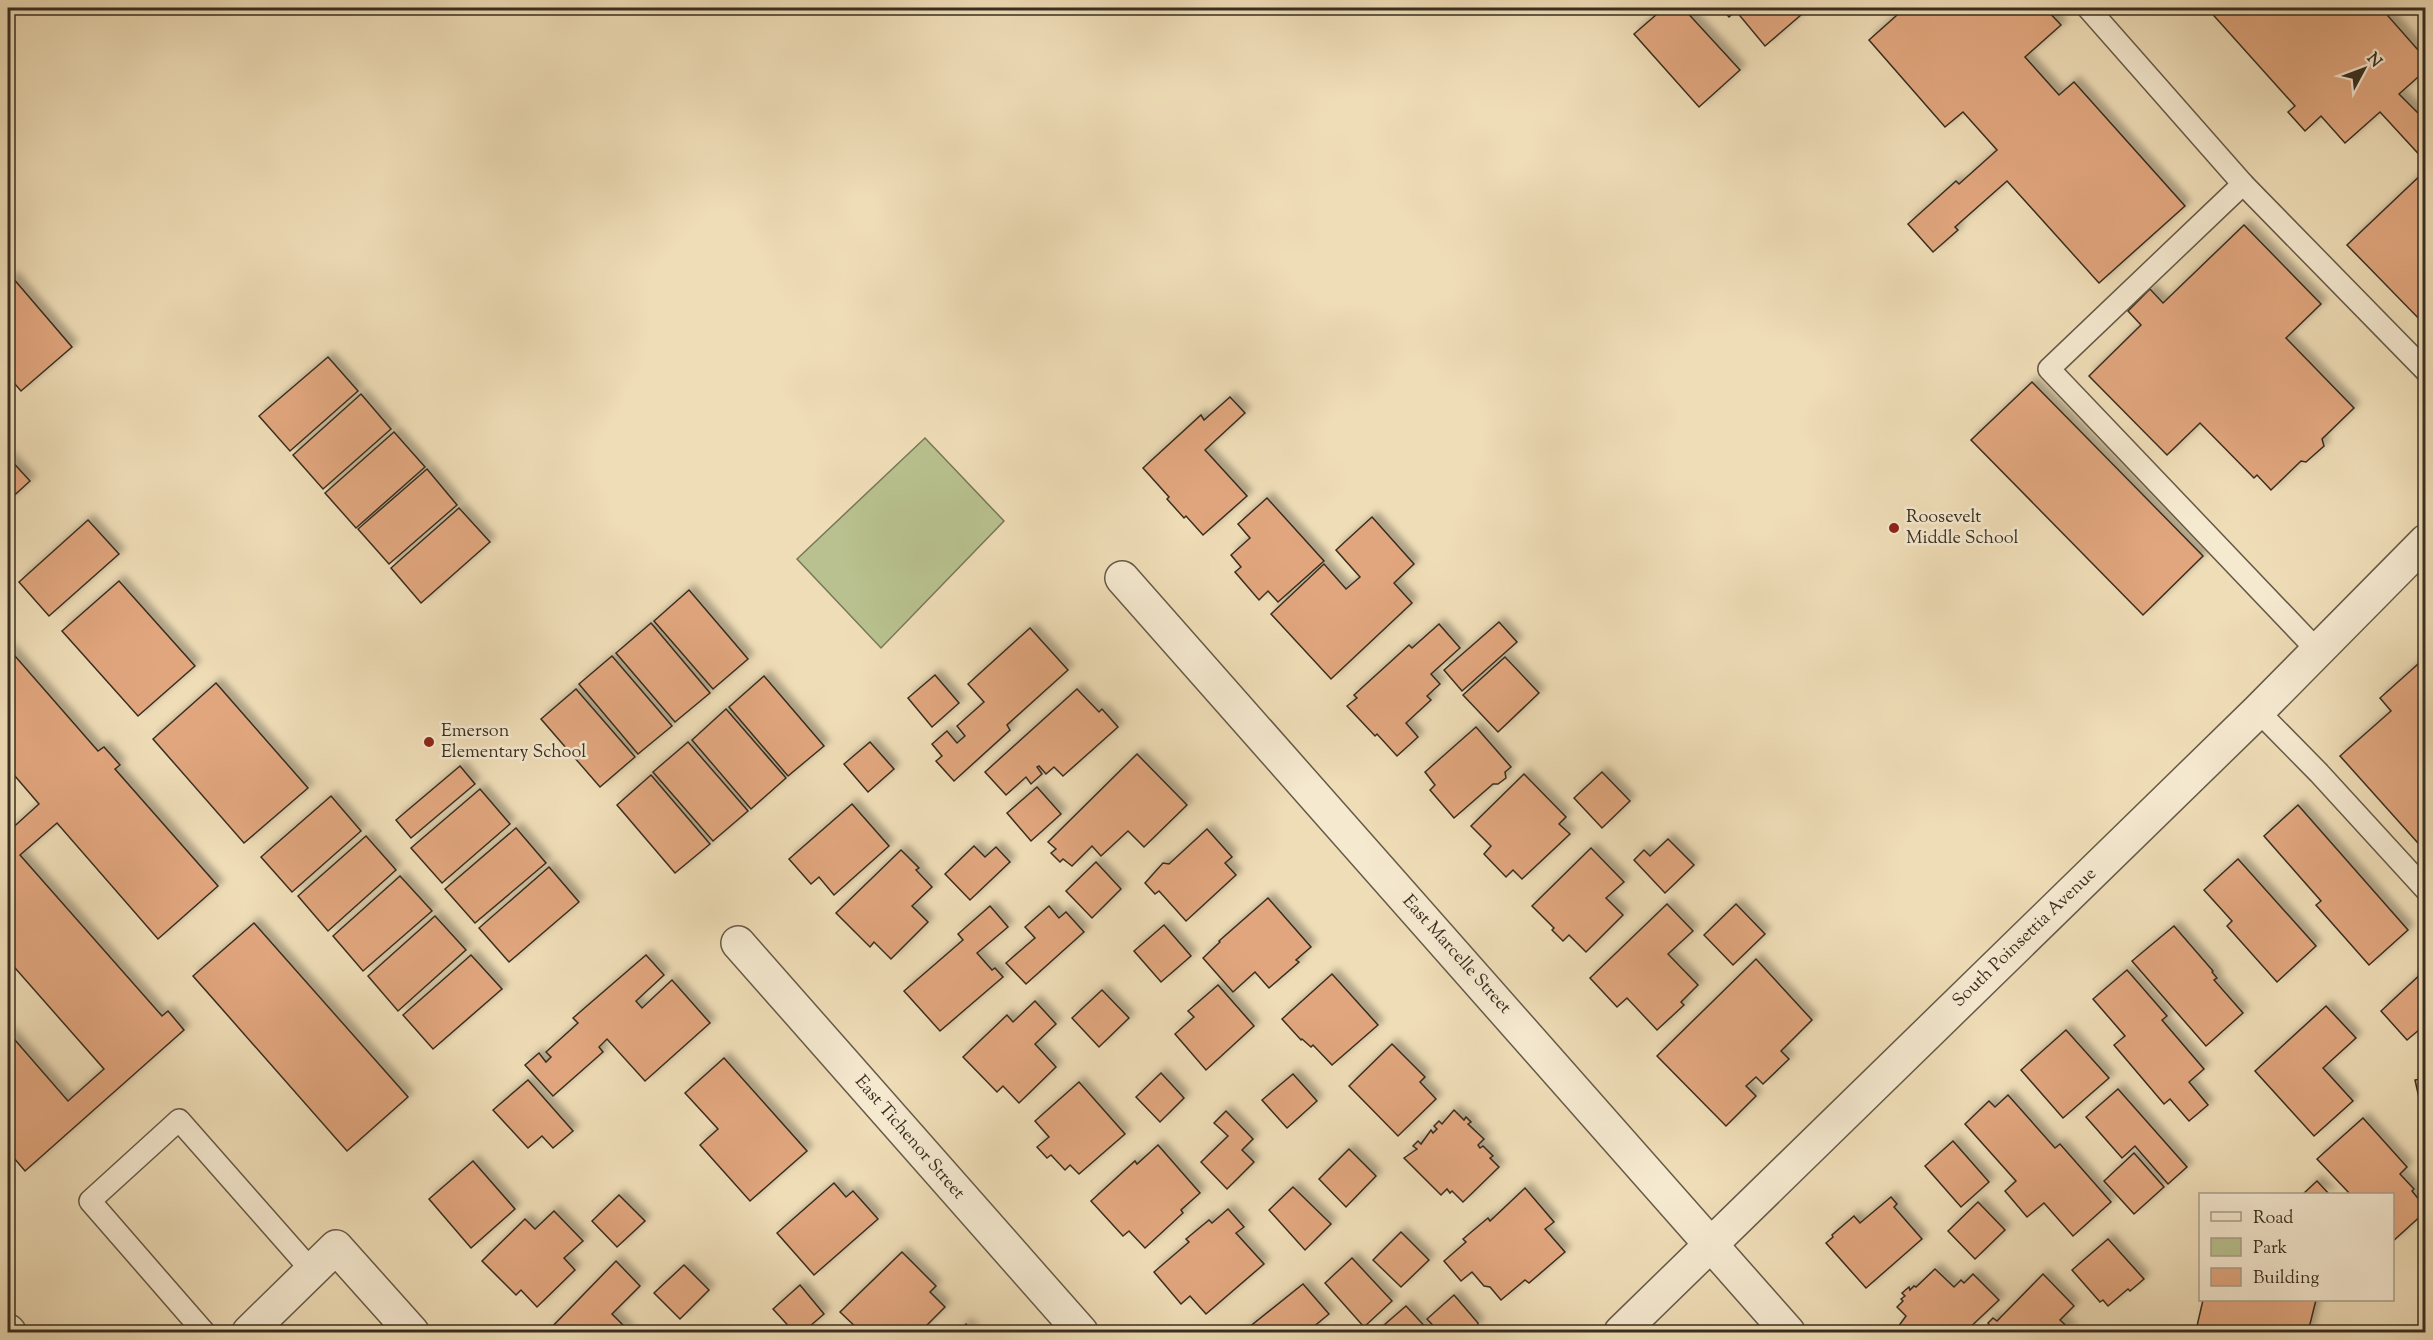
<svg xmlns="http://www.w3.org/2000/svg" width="2433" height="1340" font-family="'Sorts Mill Goudy',serif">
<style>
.green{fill:#b8c18f;stroke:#787858;stroke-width:1.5}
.building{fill:#e1a67e;stroke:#382e20;stroke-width:1.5;filter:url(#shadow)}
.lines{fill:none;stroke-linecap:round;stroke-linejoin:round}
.lane-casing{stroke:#665a46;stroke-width:24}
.street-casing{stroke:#665a46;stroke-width:36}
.lane{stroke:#f5e9d0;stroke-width:21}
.street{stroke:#f5e9d0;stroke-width:33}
.poi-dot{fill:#8f2418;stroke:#f5e9d0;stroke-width:2}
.labels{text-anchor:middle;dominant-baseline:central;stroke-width:5;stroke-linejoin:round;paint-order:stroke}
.poi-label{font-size:18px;fill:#382e20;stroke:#f5e9d0;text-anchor:start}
.street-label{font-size:18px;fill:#382e20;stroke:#f5e9d0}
</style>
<defs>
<filter id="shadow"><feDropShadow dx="5.5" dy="-5.5" stdDeviation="3" flood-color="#0004"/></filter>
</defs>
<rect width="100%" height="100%" fill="#efddb7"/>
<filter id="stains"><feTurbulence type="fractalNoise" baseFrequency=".00333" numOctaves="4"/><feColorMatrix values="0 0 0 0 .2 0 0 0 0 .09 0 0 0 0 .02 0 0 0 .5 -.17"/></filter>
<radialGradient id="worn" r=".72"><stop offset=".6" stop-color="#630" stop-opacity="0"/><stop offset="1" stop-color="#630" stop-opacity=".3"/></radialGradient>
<path class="green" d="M925,438L1004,521L881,648L797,559Z"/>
<g class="building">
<path d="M1664,8H1683L1740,70L1699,107L1634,34Z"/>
<path d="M1721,8H1809L1765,46L1736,11L1729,17Z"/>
<path d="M1905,8H2045L2061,25L2025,57L2059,95L2074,82L2185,206L2099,283L2007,181L1955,227L1958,230L1933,252L1908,224L1956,181L1959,184L1997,150L1963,112L1945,127L1869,40Z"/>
<path d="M2207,8H2381L2426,59V70L2399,94L2426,121V162L2380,112L2345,143L2321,116L2305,131L2288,112L2295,106Z"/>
<path d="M2426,170V326L2347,245Z"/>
<path d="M2244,225L2321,304L2286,338L2354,408L2322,439L2324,446L2306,462L2301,461L2271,490L2257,475L2254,478L2200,423L2167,455L2089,376L2141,325L2128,311L2150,289L2163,303Z"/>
<path d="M12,277L72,347L21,391L8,376V281Z"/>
<path d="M328,357L358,391L290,451L259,416Z"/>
<path d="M2032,382L2203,556L2143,615L1971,440Z"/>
<path d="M361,394L391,429L323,489L293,455Z"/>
<path d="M1230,397L1245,413L1205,450L1247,496L1203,535L1186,516L1184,518L1167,499L1169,497L1143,468L1201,415L1204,420Z"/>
<path d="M394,432L425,467L356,528L325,493Z"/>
<path d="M8,457L30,481L8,501Z"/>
<path d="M427,469L457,505L389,564L358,529Z"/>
<path d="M1267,498L1324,561L1278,602L1268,591L1259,600L1235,572L1241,567L1231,555L1250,538L1238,524Z"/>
<path d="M459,508L490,542L421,603L391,568Z"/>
<path d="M1372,517L1414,564L1394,583L1412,603L1331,679L1271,614L1324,564L1346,589L1360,577L1336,550Z"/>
<path d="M88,520L119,554L49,616L19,582Z"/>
<path d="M119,581L195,666L138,716L62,631Z"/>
<path d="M689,590L748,659L713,689L654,621Z"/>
<path d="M1499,622L1517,642L1462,691L1444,670Z"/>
<path d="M651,623L710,693L675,722L616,653Z"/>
<path d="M1439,624L1460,648L1431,674L1440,684L1427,696L1431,700L1406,723L1418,737L1397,756L1377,734L1375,736L1347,706L1357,698L1354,695L1409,645L1412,648Z"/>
<path d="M1030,628L1068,670L1007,725L1010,730L954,781L936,761L942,756L932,744L947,731L957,743L965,736L957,726L984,702L968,684Z"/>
<path d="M8,648L98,751L104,747L120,765L115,769L218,886L158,939L57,823L20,855L162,1016L168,1011L184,1030L25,1171L8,1151V1032L68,1101L104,1069L8,960V832L39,804L8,768Z"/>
<path d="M612,656L672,726L638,754L579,684Z"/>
<path d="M1505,657L1539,693L1498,732L1463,695Z"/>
<path d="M2426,657V852L2340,756L2391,711L2380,698Z"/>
<path d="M935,675L959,703L932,727L908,698Z"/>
<path d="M764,676L824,746L788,776L729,707Z"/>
<path d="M216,683L308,788L244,843L153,739Z"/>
<path d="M576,689L635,757L600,787L541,719Z"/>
<path d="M1077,689L1099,712L1102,709L1118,727L1063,776L1054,767L1046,774L1039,766L1037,767L1042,774L1031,784L1026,777L1006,795L985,772Z"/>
<path d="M726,709L786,778L751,809L692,740Z"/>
<path d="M1476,727L1511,767L1505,772L1506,778L1498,784H1493L1454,818L1430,790L1435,785L1425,772Z"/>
<path d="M688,742L748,811L713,841L653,772Z"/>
<path d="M870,742L894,769L868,792L844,764Z"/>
<path d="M1137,754L1187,805L1144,847L1128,831L1101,856L1092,846L1072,866L1063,859L1060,862L1051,853L1056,849L1048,842Z"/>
<path d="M460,766L475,784L411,838L396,820Z"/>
<path d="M1602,772L1630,801L1602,828L1574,798Z"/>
<path d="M1524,774L1566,817L1559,824L1570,834L1522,879L1513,870L1506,877L1484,854L1491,846L1471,826Z"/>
<path d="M651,775L710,844L675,873L617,805Z"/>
<path d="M1037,787L1061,814L1031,841L1007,813Z"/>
<path d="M480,789L510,824L442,883L411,848Z"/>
<path d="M331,796L361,831L292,892L261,857Z"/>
<path d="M852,804L889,846L834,895L819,877L811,884L789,859Z"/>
<path d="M2298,805L2408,930L2369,965L2316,905L2321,901L2264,836Z"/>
<path d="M516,828L546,863L475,923L445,889Z"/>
<path d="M1207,829L1232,857L1225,863L1236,875L1186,921L1159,891L1155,894L1145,883L1163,863L1169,864Z"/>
<path d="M366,836L396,870L328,931L298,896Z"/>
<path d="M1668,839L1694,865L1665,893L1634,860L1644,850L1650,856Z"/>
<path d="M974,846L985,857L996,847L1010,862L970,900L945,874Z"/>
<path d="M1591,848L1624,882L1606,898L1623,915L1586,952L1569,935L1563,941L1552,930L1554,928L1532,906Z"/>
<path d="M901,850L919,868L916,870L932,887L912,906L928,922L891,959L874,942L870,947L836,913Z"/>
<path d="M2238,859L2316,946L2277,982L2227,926L2232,921L2204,890Z"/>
<path d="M1096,862L1121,889L1092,918L1066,891Z"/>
<path d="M549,867L579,902L509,962L479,928Z"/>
<path d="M400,876L432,911L363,971L333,936Z"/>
<path d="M1268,898L1311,947L1296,960L1299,962L1269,988L1255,972L1233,992L1203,958L1220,942L1219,941Z"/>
<path d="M1667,904L1693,931L1668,954L1698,985L1681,1002L1684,1005L1657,1030L1627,998L1617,1007L1590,978Z"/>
<path d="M1736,904L1765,934L1733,965L1704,935Z"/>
<path d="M990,906L1008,927L977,953L992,970L995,968L1003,977L940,1031L904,991L963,940L958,934Z"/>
<path d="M1049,906L1059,918L1066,912L1084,932L1026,984L1006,963L1035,938L1025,927Z"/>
<path d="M435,916L466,950L398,1011L368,976Z"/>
<path d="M254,923L408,1097L347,1151L193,976Z"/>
<path d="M1164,925L1191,956L1161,982L1134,951Z"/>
<path d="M2174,926L2213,971L2212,972L2217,978L2214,980L2243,1013L2206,1046L2132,961Z"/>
<path d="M471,955L502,989L433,1049L403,1015Z"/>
<path d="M646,955L664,975L636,1001L642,1008L672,980L710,1023L645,1081L607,1039L599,1047L603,1052L553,1096L525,1065L539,1053L546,1062L551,1057L546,1052L578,1023L573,1018Z"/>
<path d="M1756,959L1812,1020L1781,1051L1789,1059L1763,1084L1756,1077L1746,1086L1756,1096L1726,1126L1657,1056Z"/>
<path d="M2127,970L2167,1016L2162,1020L2204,1069L2189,1082L2208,1105L2189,1121L2170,1099L2164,1104L2114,1045L2125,1036L2093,999Z"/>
<path d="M2423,972L2426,974V1024L2407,1040L2381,1011Z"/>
<path d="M1332,974L1378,1025L1332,1065L1313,1045L1311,1047L1302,1039L1301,1040L1282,1019Z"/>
<path d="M1218,985L1254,1026L1206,1070L1175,1034L1194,1017L1188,1011Z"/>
<path d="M1102,990L1129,1018L1099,1047L1072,1018Z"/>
<path d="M1035,1001L1056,1024L1035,1044L1056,1067L1019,1103L1003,1086L997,1092L963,1057L1007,1015L1013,1022Z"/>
<path d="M2326,1006L2356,1038L2323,1068L2353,1101L2314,1136L2255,1071Z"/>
<path d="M2066,1030L2109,1078L2063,1118L2021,1070Z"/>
<path d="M1392,1044L1425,1077L1420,1082L1436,1099L1398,1136L1349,1086Z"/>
<path d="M724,1058L807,1151L750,1201L700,1145L718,1129L685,1093Z"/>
<path d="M1161,1073L1184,1098L1160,1122L1136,1097Z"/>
<path d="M1293,1074L1317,1101L1287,1128L1262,1100Z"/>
<path d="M2426,1078V1129L2415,1080Z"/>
<path d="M528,1080L573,1131L553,1148L542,1136L528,1148L493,1110Z"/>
<path d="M1079,1082L1125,1134L1079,1174L1070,1165L1065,1170L1051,1155L1047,1158L1037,1147L1049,1137L1035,1121Z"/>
<path d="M2118,1089L2187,1167L2168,1184L2135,1146L2122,1158L2086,1117Z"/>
<path d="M2008,1095L2055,1148L2060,1144L2111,1202L2073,1236L2044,1203L2027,1217L2005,1191L2016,1181L1965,1124L1989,1101L1995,1107Z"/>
<path d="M1454,1110L1464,1120L1466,1117L1471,1122L1468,1124L1484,1139L1478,1145L1480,1148L1483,1146L1493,1156L1490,1158L1499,1167L1463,1202L1452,1191L1450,1193L1447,1189L1441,1195L1404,1158L1417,1149L1413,1146L1418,1141L1421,1144L1431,1130L1433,1133L1437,1129L1434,1126L1439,1121L1442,1124Z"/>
<path d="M1226,1111L1253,1139L1242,1150L1254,1162L1227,1189L1201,1162L1228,1136L1214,1123Z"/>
<path d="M2363,1118L2407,1167L2400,1174L2414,1189L2412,1191L2421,1202L2419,1205L2425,1212L2392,1242V1194H2350L2317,1159Z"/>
<path d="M1953,1141L1989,1182L1961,1207L1925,1166Z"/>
<path d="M1158,1145L1200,1193L1181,1210L1183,1213L1145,1248L1129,1231L1123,1236L1091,1201L1135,1161L1137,1164Z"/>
<path d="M1349,1149L1376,1176L1346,1207L1319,1179Z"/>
<path d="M2134,1153L2164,1187L2134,1214L2104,1181Z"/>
<path d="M473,1161L515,1209L471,1248L429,1199Z"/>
<path d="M2317,1181L2329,1194H2303Z"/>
<path d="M834,1183L846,1197L853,1191L878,1219L814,1275L777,1233Z"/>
<path d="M1293,1187L1331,1224L1305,1250L1269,1210Z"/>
<path d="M1525,1188L1554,1222L1545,1229L1565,1252L1529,1283L1525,1280L1501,1300L1490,1287L1484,1286L1472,1272L1461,1281L1444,1261L1466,1242L1463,1239L1488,1218L1490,1221Z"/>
<path d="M619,1195L645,1221L617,1247L592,1221Z"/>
<path d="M1891,1197L1897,1204L1894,1207L1922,1239L1866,1288L1826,1243L1833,1237L1832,1235L1854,1216L1860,1223Z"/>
<path d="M1978,1202L2005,1230L1975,1259L1948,1231Z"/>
<path d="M1228,1209L1244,1227L1236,1233L1264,1264L1206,1314L1190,1296L1181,1304L1154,1272L1189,1242L1186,1239L1209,1220L1212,1223Z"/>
<path d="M554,1211L583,1241L564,1258L575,1270L537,1307L521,1290L516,1295L482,1261L525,1219L535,1229Z"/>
<path d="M1401,1232L1429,1260L1401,1287L1373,1260Z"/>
<path d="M2108,1239L2144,1279L2130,1291L2128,1289L2108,1306L2103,1300L2100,1302L2072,1270Z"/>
<path d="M902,1252L936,1286L930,1292L945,1307L920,1332H897L890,1326L884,1332H861L840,1312Z"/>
<path d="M1352,1258L1392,1301L1364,1327L1325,1283Z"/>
<path d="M616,1261L640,1286L612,1314L630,1332H547Z"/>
<path d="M684,1265L709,1290L680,1319L654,1293Z"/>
<path d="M1935,1269L1954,1287L1961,1280L1964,1283L1973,1274L1999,1300L1965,1332H1903L1898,1327L1906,1316L1897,1307L1903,1301L1901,1299L1905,1296L1902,1293L1909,1287L1910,1290L1914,1286L1916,1287Z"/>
<path d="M2043,1274L2074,1306L2060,1320L2073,1332H1984L1990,1326L1988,1323L1993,1318L1997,1321Z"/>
<path d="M1303,1284L1329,1314L1312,1328L1316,1332H1243Z"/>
<path d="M800,1285L824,1314L803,1332H794L773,1309Z"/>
<path d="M1454,1295L1478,1323V1325L1469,1332H1439L1427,1319Z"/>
<path d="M2203,1300H2316L2308,1332H2225L2197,1326Z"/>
<path d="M1406,1306L1430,1332H1376Z"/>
<path d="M966,1324L974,1332H958Z"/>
</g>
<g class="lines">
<defs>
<g id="lane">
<path d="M2088,8L2243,184L2426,371"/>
<path d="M2243,184L2049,369L2317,650"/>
<path d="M2258,711L2319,773L2426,890"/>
<path d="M204,1332L90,1201L179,1120L312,1271"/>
</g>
<g id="street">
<path d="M1122,578L1788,1332"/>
<path d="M738,943L1081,1332"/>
<path d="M8,1331L9,1332"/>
<path d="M249,1332L336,1247L412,1332"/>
<path d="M1621,1332L2258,711L2426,541"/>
</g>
</defs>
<use href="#lane" class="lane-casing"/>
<use href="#street" class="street-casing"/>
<use href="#lane" class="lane"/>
<use href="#street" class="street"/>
</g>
<g class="poi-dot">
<circle cx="1894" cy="528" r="6"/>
<circle cx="429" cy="742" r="6"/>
</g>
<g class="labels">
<g class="poi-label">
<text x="1906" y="518">Roosevelt<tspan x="1906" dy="21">Middle School</tspan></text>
<text x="441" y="732">Emerson<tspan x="441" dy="21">Elementary School</tspan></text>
</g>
<g class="street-label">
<text transform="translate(2025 938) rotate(-44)">South Poinsettia Avenue</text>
<text transform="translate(1456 955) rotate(48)">East Marcelle Street</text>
<text transform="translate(909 1138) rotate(49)">East Tichenor Street</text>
</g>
</g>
<rect width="2433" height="1340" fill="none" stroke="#efddb7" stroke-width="30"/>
<rect x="9" y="9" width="2415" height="1322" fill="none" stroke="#382e20" stroke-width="3"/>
<rect x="15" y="15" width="2403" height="1310" fill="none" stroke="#382e20" stroke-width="1.5"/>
<rect x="2199" y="1193" width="195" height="108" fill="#f5e9d0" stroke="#a99e8a" stroke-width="1.5"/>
<rect x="2211" y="1212" width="30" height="9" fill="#f5e9d0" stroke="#a99e8a" stroke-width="1.5"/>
<text x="2253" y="1223" font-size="18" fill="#382e20">Road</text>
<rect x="2211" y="1238" width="30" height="18" fill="#b8c18f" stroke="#a99e8a" stroke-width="1.5"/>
<text x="2253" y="1253" font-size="18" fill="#382e20">Park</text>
<rect x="2211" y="1268" width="30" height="18" fill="#e1a67e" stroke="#a99e8a" stroke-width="1.5"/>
<text x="2253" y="1283" font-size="18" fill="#382e20">Building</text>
<g transform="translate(2364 69) rotate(49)" stroke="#f5e9d0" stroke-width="4.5" paint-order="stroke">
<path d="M0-4.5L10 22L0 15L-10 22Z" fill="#382e20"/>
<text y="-9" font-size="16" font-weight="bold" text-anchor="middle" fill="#382e20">N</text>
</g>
<rect width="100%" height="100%" filter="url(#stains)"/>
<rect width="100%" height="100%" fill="url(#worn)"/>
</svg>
